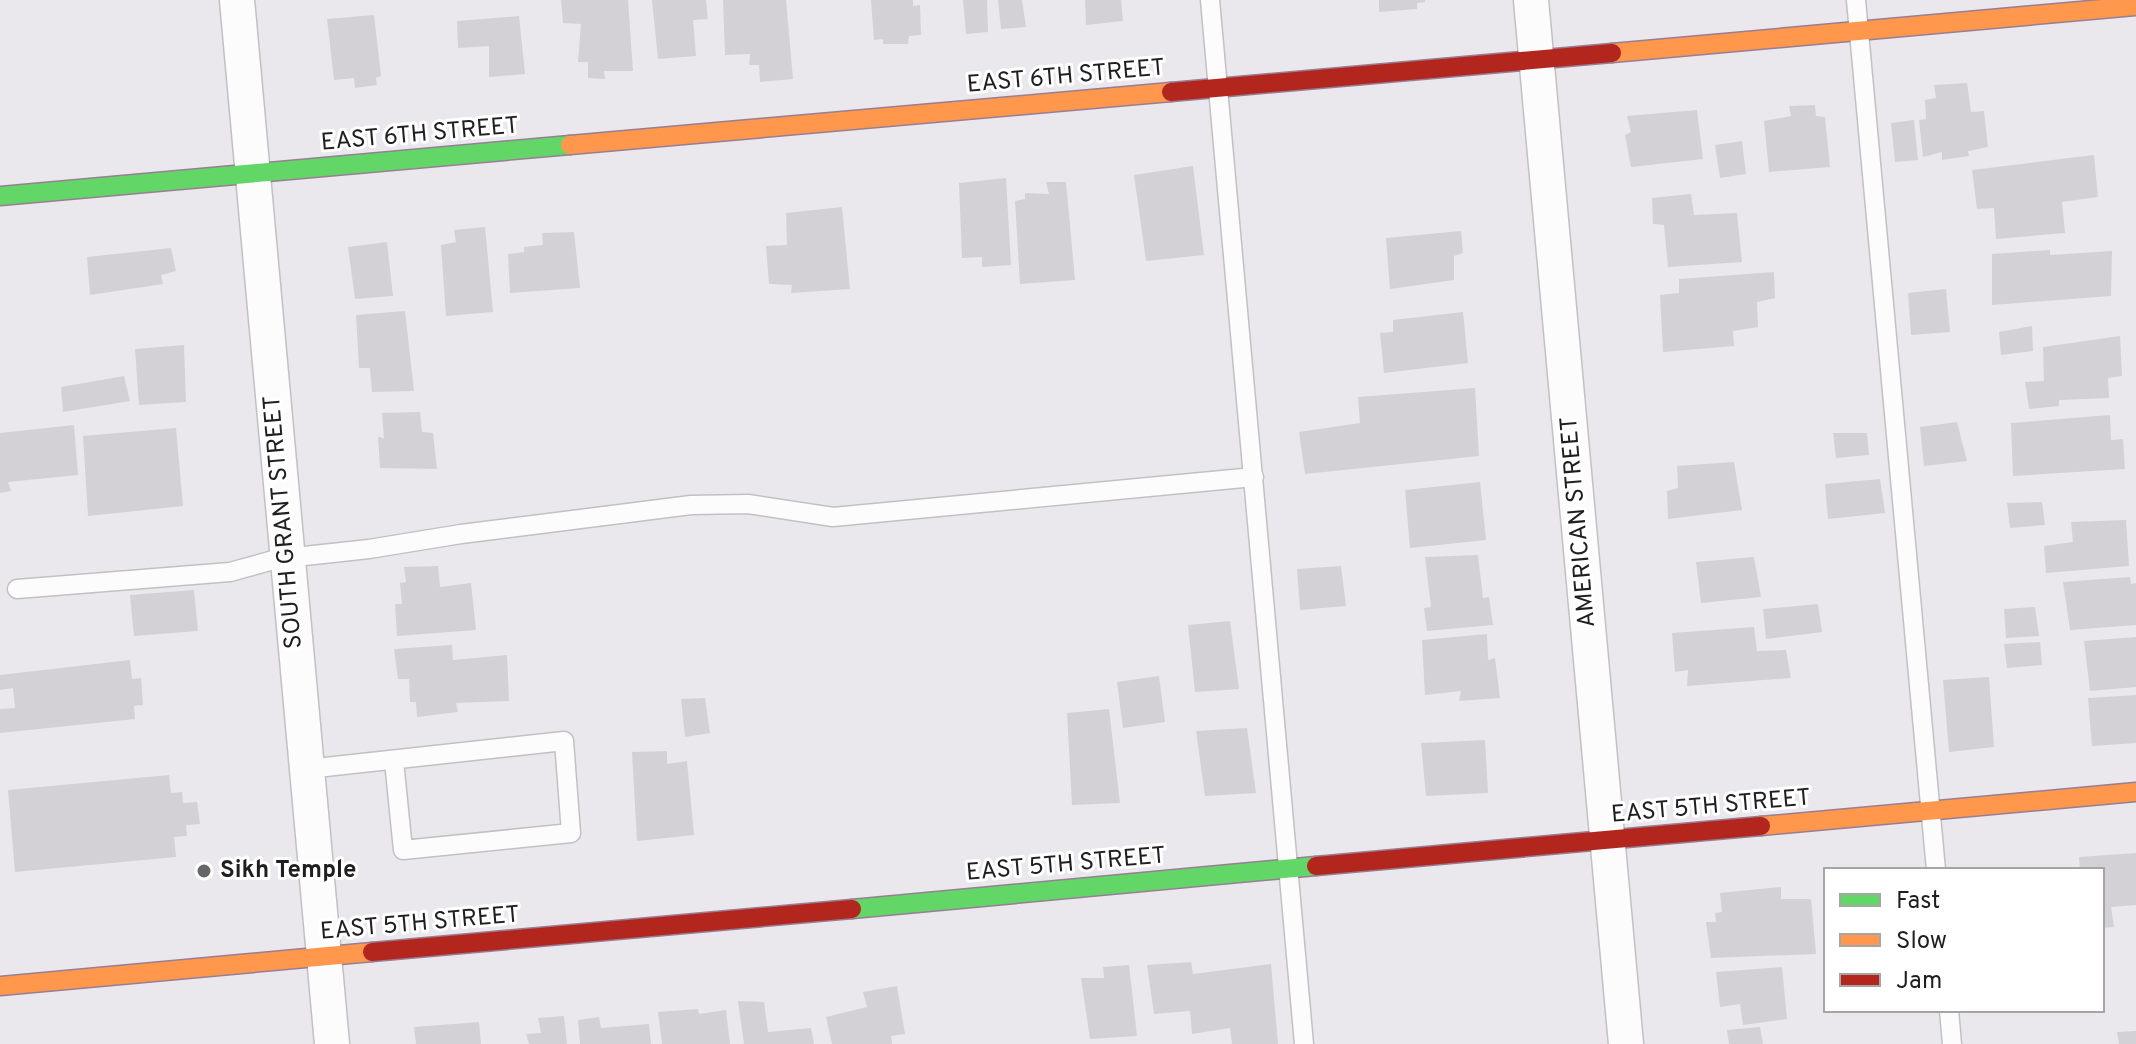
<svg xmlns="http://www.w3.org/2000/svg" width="2136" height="1044" font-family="Overpass,sans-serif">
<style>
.building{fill:#d3d1d6}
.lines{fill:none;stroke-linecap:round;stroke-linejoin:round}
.lane-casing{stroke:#c2c0c3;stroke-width:21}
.street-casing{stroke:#c2c0c3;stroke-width:37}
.fast-casing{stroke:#977e95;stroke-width:21}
.slow-casing{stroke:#977e95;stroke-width:21}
.jam-casing{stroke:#977e95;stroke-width:21}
.lane{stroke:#fcfcfc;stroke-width:18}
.street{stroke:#fcfcfc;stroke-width:34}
.fast{stroke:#63d668;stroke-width:18}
.slow{stroke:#ff974d;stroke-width:18}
.jam{stroke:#b3261e;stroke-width:18}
.poi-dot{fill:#666567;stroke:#fff;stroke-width:3}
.labels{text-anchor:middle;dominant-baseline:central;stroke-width:6;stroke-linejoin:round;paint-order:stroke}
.street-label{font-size:24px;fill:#1f1f1f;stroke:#fff}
.poi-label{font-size:24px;font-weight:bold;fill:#1f1f1f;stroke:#fff;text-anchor:start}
</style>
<rect width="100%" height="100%" fill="#ebe8ed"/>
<g class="building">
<path d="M561,0H628L633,71H604L605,79L588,78V62H578L581,24L563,23Z"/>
<path d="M652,0H706L708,19L693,20L696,56L658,59Z"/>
<path d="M723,0H786L793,79L760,82L759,65H749L750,54L725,55Z"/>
<path d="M871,0H913V6L920,5L921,35L909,36L908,44H883V39L874,40Z"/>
<path d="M963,0H987L988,32L966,34Z"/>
<path d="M998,0H1022L1026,27L1001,29Z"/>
<path d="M1085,0H1121L1123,21L1086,25Z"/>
<path d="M1379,0H1425V2L1417,3V9L1379,12Z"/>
<path d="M374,15L381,76L376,78L377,85L355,88L354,78L334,80L327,19Z"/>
<path d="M519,16L525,74L489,77V46L458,48L457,21Z"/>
<path d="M1967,83L1971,112L1984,111L1988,147L1968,151L1969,156L1942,160V152L1923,157L1919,120L1926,119L1925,100L1936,98L1934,85Z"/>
<path d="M1815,105L1816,116L1825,117L1830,167L1769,172L1764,121L1791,116L1789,106Z"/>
<path d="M1697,110L1703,159L1631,167L1625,135L1631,132L1627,116Z"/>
<path d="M1914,120L1918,160L1895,162L1891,123Z"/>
<path d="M1742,141L1746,174L1720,178L1715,145Z"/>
<path d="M2094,155L2098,197L2062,202L2065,233L1996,239L1994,208L1977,209L1972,170Z"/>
<path d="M1193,166L1204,255L1146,261L1134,175Z"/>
<path d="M1006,178L1011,265L982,267V257L962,258L959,183Z"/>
<path d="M1046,182H1066L1075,280L1020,284L1015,201L1025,199V193L1049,194Z"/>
<path d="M1691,194L1694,215L1737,213L1742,262L1668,267L1664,225L1653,224L1652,198Z"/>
<path d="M842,207L850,289L791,293L792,285L769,284L766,246L787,245L786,213Z"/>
<path d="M485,227L493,312L446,316L441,245L456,242L454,230Z"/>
<path d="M1461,231L1463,253L1454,256V280L1390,289L1386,238Z"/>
<path d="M574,232L580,288L510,293L508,254L524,252V247L543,245L542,233Z"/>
<path d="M387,242L393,296L355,299L348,247Z"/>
<path d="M171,248L176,271L161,275L163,284L90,295L87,257Z"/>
<path d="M2050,250V255L2112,251L2111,296L1992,305V254Z"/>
<path d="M1774,272L1775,298L1757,302L1758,327L1733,331L1734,346L1663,352L1660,295L1679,293V279Z"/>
<path d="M1946,289L1950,332L1911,335L1908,293Z"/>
<path d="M405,311L414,391L372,392L370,368H359L356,315Z"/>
<path d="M1463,312L1468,363L1384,373L1380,333L1393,332V320Z"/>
<path d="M2032,326L2033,351L2001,355L1999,332Z"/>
<path d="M2120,336L2122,376L2108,378L2109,398L2059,400V406L2029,409L2025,382L2044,381L2043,347Z"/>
<path d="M184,345L186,402L139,405L135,349Z"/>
<path d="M124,376L130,401L63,412L61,387Z"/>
<path d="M1475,388L1479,456L1305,474L1299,432L1360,423L1358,397Z"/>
<path d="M420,412L422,432L433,433L437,469L380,468L378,437L384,438L382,413Z"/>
<path d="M2110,415L2111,440L2123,439L2125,469L2013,476L2011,423Z"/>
<path d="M1957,422L1967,461L1924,466L1920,427Z"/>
<path d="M74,425L78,475L8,482L11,491L0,493V433Z"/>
<path d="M176,428L183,506L88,516L83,436Z"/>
<path d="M1833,433H1867L1869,455L1836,458Z"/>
<path d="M1734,462L1742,510L1668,519L1667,491L1678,488L1677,466Z"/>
<path d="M1880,479L1885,513L1828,519L1825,484Z"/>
<path d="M1480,482L1486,540L1410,548L1405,490Z"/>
<path d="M2042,502L2045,525L2010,528L2007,503Z"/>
<path d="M2126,520L2129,566L2046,573L2044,546L2073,542L2071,522Z"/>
<path d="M1478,555L1483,598L1489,597L1493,625L1427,631L1424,608L1431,607L1425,557Z"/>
<path d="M1754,557L1761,597L1701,603L1696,562Z"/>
<path d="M438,566L440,587L471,583L476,630L397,636L395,604H402L400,583L406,582L404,567Z"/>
<path d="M1341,566L1346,606L1300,610L1297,569Z"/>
<path d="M2130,577L2131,584L2136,583V625L2070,630L2063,582Z"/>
<path d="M194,590L198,631L134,636L130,595Z"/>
<path d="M1818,604L1822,632L1766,639L1763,609Z"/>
<path d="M2035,607L2039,636L2006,638L2004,609Z"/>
<path d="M1230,621L1239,689L1195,692L1188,625Z"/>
<path d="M1754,627L1757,651L1786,650L1791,678L1687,686L1688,670L1675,672L1672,633Z"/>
<path d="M1487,634L1488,660L1495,658L1500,698L1459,701L1461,691L1425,695L1422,640Z"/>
<path d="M2136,637V687L2090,691L2084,641Z"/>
<path d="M2040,642L2042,665L2007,668L2004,644Z"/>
<path d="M452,645L453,660L507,655L509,701L456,703L458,712L417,717L416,702H410L409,679H398L394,649Z"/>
<path d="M130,660L132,679L141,678L143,705L134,706L135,719L0,733V709L15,708L13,688L0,690V675Z"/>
<path d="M1159,676L1165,722L1123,728L1117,682Z"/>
<path d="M1989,677L1994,747L1949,752L1943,680Z"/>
<path d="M2136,695V743L2092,746L2088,698Z"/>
<path d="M705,698L710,733L685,737L681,699Z"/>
<path d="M1109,709L1120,803L1072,805L1067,713Z"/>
<path d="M1247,728L1256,793L1205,796L1196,731Z"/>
<path d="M1485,740L1488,793L1426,796L1421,743Z"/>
<path d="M667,751V764L687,761L694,835L637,841L632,752Z"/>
<path d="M169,775L171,793L182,792L183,803L197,802L200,824L186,825L187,836L174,837L176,857L15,872L8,790Z"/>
<path d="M2136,853V905L2111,907L2114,927L2102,928V870H2080L2079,857Z"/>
<path d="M1781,887V899H1811L1816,954L1711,958L1706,922H1716L1715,913L1722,912L1720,893Z"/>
<path d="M1191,962L1193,974L1271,964L1278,1044H1232L1230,1028L1192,1034L1190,1011L1154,1014L1147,965Z"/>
<path d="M1129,965L1137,1036L1090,1039L1081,978H1104L1103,967Z"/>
<path d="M1782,967L1787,1019L1743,1025L1740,1004L1720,1007L1716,972Z"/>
<path d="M897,986L905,1034L891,1036L892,1044H832L826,1017L867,1007L863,992Z"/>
<path d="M738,1001L764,1002L768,1032L811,1028L814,1044H744Z"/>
<path d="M698,1009L699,1014L726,1010L730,1044H662L658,1012Z"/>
<path d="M564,1016L567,1044H529L526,1034L541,1033L538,1018Z"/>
<path d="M599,1017L601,1028L649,1024L651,1044H580L578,1020Z"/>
<path d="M479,1022L481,1044H416L414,1027Z"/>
<path d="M1760,1027L1763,1044H1729L1727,1030Z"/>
<path d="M2136,1031V1044H2119L2117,1032Z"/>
</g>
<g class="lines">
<defs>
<g id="lane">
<path d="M1210,0L1304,1044"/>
<path d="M1856,0L1936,870"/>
<path d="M17,589L230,572L277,559L369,549L461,534L691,505L748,504L833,517L1254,477"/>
<path d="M307,769L564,741L571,833L403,850L394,761"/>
<path d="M1949,1010L1952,1044"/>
</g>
<g id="street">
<path d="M237,0L332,1044"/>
<path d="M1531,0L1626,1044"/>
</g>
<g id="fast">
<path d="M0,196L570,145"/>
<path d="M852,909L1316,866"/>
</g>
<g id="slow">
<path d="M1612,53L2136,6"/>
<path d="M570,145L1171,92"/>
<path d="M1761,826L2136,792"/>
<path d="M0,986L372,952"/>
</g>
<g id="jam">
<path d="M1171,92L1612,53"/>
<path d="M1316,866L1761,826"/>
<path d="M372,952L852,909"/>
</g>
</defs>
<use href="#lane" class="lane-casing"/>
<use href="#street" class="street-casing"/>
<use href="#fast" class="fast-casing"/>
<use href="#slow" class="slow-casing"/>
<use href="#jam" class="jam-casing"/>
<use href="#lane" class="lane"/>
<use href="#street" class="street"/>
<use href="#fast" class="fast"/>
<use href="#slow" class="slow"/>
<use href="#jam" class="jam"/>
</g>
<circle class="poi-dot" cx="204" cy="871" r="8"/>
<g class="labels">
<g class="street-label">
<text transform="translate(1066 77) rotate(-5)">EAST 6TH STREET</text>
<text transform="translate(420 135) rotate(-5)">EAST 6TH STREET</text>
<text transform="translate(284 522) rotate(-95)">SOUTH GRANT STREET</text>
<text transform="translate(1579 522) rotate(-95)">AMERICAN STREET</text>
<text transform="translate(1711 807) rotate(-5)">EAST 5TH STREET</text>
<text transform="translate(1066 865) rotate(-5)">EAST 5TH STREET</text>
<text transform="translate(420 924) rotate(-5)">EAST 5TH STREET</text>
</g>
<g class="poi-label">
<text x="220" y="871">Sikh Temple</text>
</g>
</g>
<rect x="1824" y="868" width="280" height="144" fill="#ffffff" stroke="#a5a5a5" stroke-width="2"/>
<rect x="1840" y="894" width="40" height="12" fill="#63d668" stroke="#a5a5a5" stroke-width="2"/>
<text x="1896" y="908" font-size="24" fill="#1f1f1f">Fast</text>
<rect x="1840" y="934" width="40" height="12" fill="#ff974d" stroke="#a5a5a5" stroke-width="2"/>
<text x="1896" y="948" font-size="24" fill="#1f1f1f">Slow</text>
<rect x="1840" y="974" width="40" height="12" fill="#b3261e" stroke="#a5a5a5" stroke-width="2"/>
<text x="1896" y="988" font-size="24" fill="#1f1f1f">Jam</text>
</svg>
